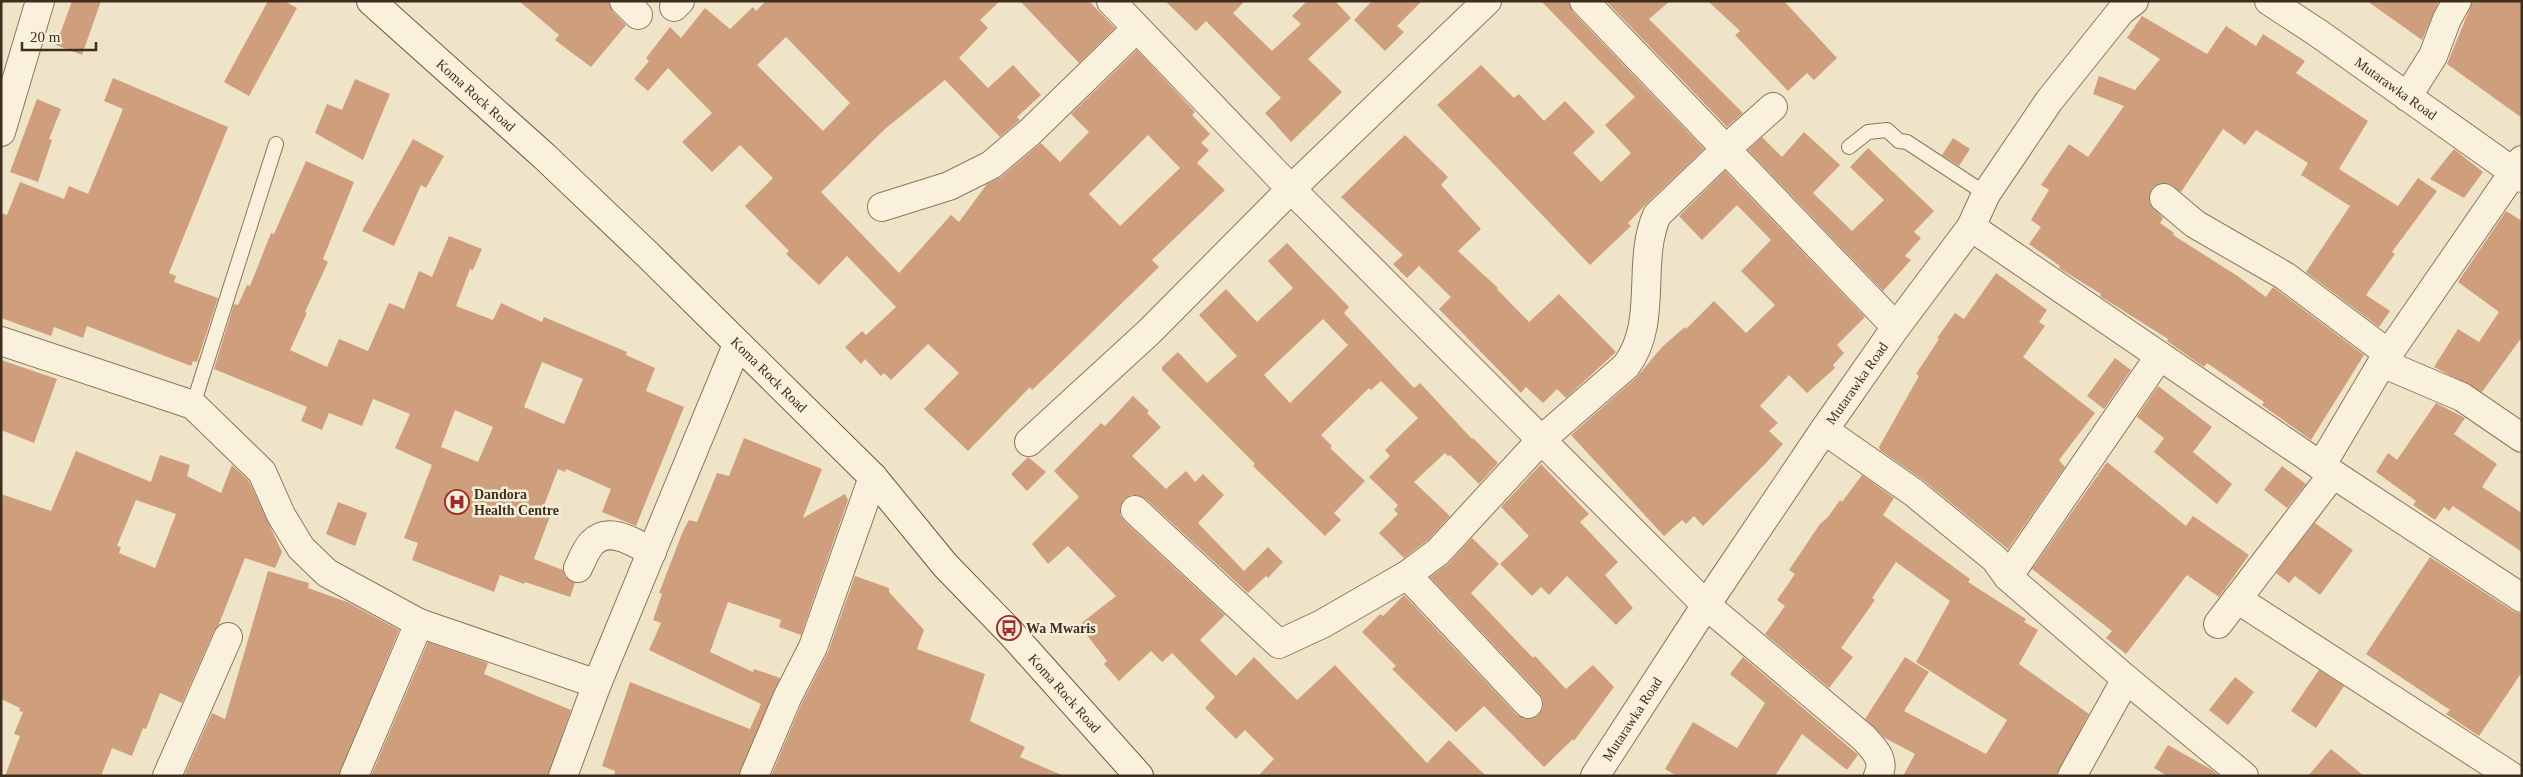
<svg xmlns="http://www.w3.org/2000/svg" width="2523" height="777" font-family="'Times New Roman',serif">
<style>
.building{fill:#cf9f7d;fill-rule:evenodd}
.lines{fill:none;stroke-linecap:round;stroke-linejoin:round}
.service-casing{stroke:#8d765c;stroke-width:16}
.minor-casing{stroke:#8d765c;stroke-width:30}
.tertiary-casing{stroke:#8d765c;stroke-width:30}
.secondary-casing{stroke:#6f573f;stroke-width:30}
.service{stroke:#faf1dc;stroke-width:14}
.minor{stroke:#faf1dc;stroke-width:28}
.tertiary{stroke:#faf1dc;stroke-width:28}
.secondary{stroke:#faf1dc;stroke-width:28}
.labels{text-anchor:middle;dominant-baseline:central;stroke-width:5;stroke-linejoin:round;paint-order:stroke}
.street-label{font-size:14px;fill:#3d2e20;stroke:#f7eed8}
.poi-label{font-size:14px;font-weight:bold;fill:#3d2e20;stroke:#f7eed8;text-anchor:start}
</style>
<rect width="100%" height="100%" fill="#f0e4c8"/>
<g class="building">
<path d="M72,1H101L82,55L56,45Z"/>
<path d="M268,1H284L297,8L249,96L224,82Z"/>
<path d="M519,1H609L613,12L626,25L591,67L555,40L559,35Z"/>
<path d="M766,1H1000L980,20L988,28L959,58L988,88L1013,65L1041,95L1017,117L1020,120L1000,137L945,80L885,129L821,192L899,273L951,215L959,222L987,184L1001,177L1041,143L1060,162L1089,132L1071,114L1137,50L1195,112L1192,115L1210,134L1201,143L1209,150L1197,163L1225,190L1152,260L1159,267L1051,372L1032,390L1030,387L968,451L924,409L959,373L928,344L891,380L884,373L881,376L865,359L861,364L845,347L862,331L866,335L896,307L847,256L819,285L786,254L789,251L745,206L773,178L740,145L712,172L682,142L712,113L668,68L648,91L634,79L649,61L646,58L670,27L681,38L705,8L730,29L753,7L756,11ZM786,37L850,103L823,131L757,65ZM1148,135L1180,168L1120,226L1089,194Z"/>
<path d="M1020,1H1089L1115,28L1079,63Z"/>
<path d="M1165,1H1245L1233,13L1272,51L1301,24L1292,16L1307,1H1335L1351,18L1308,59L1342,92L1291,142L1265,113L1281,98L1279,96L1206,21L1196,31Z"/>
<path d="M1372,1H1422L1397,26L1404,32L1385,51L1354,20Z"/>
<path d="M1541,1H1569L1573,12L1704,149L1646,204L1628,223L1631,226L1590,265L1437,105L1481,65L1514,98L1519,94L1544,121L1565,101L1595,132L1573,153L1601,182L1631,153L1605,125L1635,97Z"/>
<path d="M1606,1H1670L1649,19L1743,113L1727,127Z"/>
<path d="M1708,1H1784L1837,58L1814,80L1807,73L1788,91L1735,35L1740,31Z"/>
<path d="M2367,1H2439L2422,40Z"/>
<path d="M2473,1H2522V118L2447,64Z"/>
<path d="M2142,16L2207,54L2226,26L2256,46L2263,34L2305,61L2296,73L2368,121L2339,169L2398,206L2418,178L2437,191L2392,252L2395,254L2366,295L2390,311L2379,327L2306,272L2350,206L2301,175L2308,163L2256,130L2245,145L2223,129L2181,192L2166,183L2158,184L2152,188L2149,196L2150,204L2163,218L2160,223L2174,233L2173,235L2236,275L2266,297L2273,287L2276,289L2364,355L2311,440L2262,405L2264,402L2207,363L2204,367L2167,341L2168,339L2100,296L2101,294L2059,268L2060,266L2029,244L2041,227L2031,220L2049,190L2041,185L2069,144L2088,157L2124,106L2093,94L2099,76L2135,90L2160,59L2127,38Z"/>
<path d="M113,78L228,127L169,273L176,276L174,282L218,298L197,362L193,361L191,366L87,326L83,338L54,327L51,336L1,318V213L7,215L20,182L64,199L69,186L88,194L123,109L104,101Z"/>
<path d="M355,79L390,94L363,160L315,133L327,104L342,110Z"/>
<path d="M37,99L61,109L49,139L52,140L38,182L10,172Z"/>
<path d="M1804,132L1840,165L1813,193L1852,231L1884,200L1850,167L1868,148L1934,211L1914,232L1921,238L1905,256L1911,260L1883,291L1748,150L1762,137L1782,157Z"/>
<path d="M1405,135L1448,177L1441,185L1481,229L1458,251L1498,288L1497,289L1529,322L1559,294L1616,352L1566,398L1557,389L1543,403L1526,387L1521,393L1439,309L1451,297L1419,266L1407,278L1393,264L1403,255L1341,197Z"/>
<path d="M1953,138L1970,149L1959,166L1942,155Z"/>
<path d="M413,139L444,156L426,188L421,185L394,246L362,231Z"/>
<path d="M2454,149L2483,172L2464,198L2430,179Z"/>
<path d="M306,161L354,182L323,259L328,262L305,312L307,313L290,350L327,367L339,339L368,351L389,303L404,309L419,271L432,277L449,236L482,249L473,270L470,269L456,306L493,320L501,303L542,322L544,317L627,352L626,355L655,368L646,391L684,407L636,526L602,512L611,489L566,469L565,472L558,469L543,508L552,511L534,559L563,570L565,577L575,583L570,597L525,582L524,584L500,575L494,592L412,560L418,543L404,538L432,465L395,448L410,414L373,399L362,426L329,413L322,430L301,421L307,407L214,369L234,304L238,305L247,285L250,286L271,233L274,234ZM542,362L583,379L564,424L524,407ZM455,410L493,427L478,462L441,447Z"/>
<path d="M1725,171L1865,317L1837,345L1844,353L1833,365L1835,368L1807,393L1789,375L1760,406L1778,423L1769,431L1783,444L1766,463L1703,526L1694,516L1686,524L1682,520L1664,536L1571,435L1636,378L1662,347L1685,327L1686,329L1714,301L1746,333L1775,305L1741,271L1771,240L1737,205L1702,240L1679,216Z"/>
<path d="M2506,211L2522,221V337L2482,392L2434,367L2458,329L2479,342L2499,312L2458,282Z"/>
<path d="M1287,243L1349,307L1344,313L1414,388L1420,383L1472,439L1473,438L1498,463L1479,484L1450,455L1448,456L1445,453L1414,482L1450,516L1428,540L1404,558L1379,533L1398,514L1394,510L1398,505L1369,477L1390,456L1385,450L1418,418L1381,381L1371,390L1369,388L1321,435L1332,446L1330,448L1365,481L1334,513L1341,520L1325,536L1253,466L1255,464L1162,370V367L1178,352L1207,383L1237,356L1199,315L1226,289L1257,322L1293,288L1268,261ZM1323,319L1348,345L1290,403L1264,375Z"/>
<path d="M1996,273L2047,310L2039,322L2045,326L2023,357L2095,413L2059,460L2065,467L2008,549L1923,480L1880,450L1879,447L1919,376L1916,374L1939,339L1937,338L1955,313L1964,319Z"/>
<path d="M2115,358L2131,370L2104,409L2087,396Z"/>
<path d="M1,360L57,379L34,443L1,430Z"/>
<path d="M2158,386L2212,427L2193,452L2232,484L2217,504L2154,452L2164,438L2137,417Z"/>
<path d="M1133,396L1149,411L1147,413L1161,427L1132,456L1166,489L1186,471L1195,482L1203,474L1224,495L1198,523L1244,571L1268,547L1283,562L1268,578L1266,576L1248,593L1146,499L1138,495H1131L1124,499L1120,507V515L1124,521L1225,615L1200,640L1236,676L1254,657L1297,700L1335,665L1427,763L1449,740L1486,776H1258L1274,759L1245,730L1236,739L1205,708L1215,697L1172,653L1162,662L1151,651L1119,681L1104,664L1107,661L1079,625L1116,596L1068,546L1048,564L1032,544L1079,497L1054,471L1101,423L1105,426Z"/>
<path d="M2436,403L2465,418L2454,434L2497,464L2482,487L2522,513V552L2453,506L2449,511L2444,507L2435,520L2413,505L2416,501L2376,472L2388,453L2397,460Z"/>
<path d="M744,438L822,469L803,518L845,494L848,500L801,635L779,627L781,620L728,602L710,652L753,672L754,669L780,678L739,776H614L615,771L602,766L630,682L750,729L761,704L649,650L661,623L653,620L662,594L659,593L683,531L689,520L697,522L717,473L729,476Z"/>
<path d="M76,451L151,482L160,455L190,465L187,476L221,493L232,465L249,481L282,552L275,568L245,558L219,624L214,631L182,703L160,693L146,729L143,728L132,756L112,748L101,776H5L20,736L14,734L23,712L19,711L20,708L1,699V494L51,511ZM136,500L176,514L155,568L119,553L121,547L117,546Z"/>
<path d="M1028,457L1046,472L1027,491L1011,474Z"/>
<path d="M2107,462L2186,526L2193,516L2249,555L2219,597L2187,575L2126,654L2106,638L2112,631L2032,569Z"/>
<path d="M1541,464L1589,514L1580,522L1618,562L1605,575L1633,608L1616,625L1567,576L1549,595L1541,587L1532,596L1500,564L1529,536L1501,507Z"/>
<path d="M2282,466L2306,484L2287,508L2264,490Z"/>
<path d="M1862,475L1894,498L1883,515L1970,579L1968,582L2026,619L2024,622L2038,630L2019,664L2089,714L2056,776H1903L1915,754L1885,738L1865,719L1905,657L1929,672L1904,711L1986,754L2007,720L1916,662L1950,601L1896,562L1872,598L1875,600L1841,648L1853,657L1829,688L1765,634L1785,606L1777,600L1795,574L1789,570L1820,524L1828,517L1840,500L1842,502Z"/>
<path d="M338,502L367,513L355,546L326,534Z"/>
<path d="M2330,503L2315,523L2353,550L2320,595L2295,576L2289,583L2276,573Z"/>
<path d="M1472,538L1499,564L1471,593L1533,658L1535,656L1566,689L1593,665L1614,687L1574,741L1573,739L1544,767L1484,706L1456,732L1392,669L1396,666L1362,632L1380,614L1383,616L1404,595L1517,715L1524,719H1531L1538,716L1543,708V700L1539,693L1430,577L1449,563Z"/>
<path d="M2430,557L2513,611L2522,614V672L2479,736L2446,714L2450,710L2366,654Z"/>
<path d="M268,571L309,583L308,588L347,602L399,630L339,776H184L212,713L225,719Z"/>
<path d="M855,576L889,588V592L924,630L917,649L985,674L970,721L1025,747L1020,757L1064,776H771L801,705L828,652Z"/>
<path d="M428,642L488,663L484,674L571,710L548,776H371Z"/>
<path d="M1743,657L1856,753L1858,755L1847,770L1802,734L1775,776H1677L1665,769L1693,722L1737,748L1765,703L1730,674Z"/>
<path d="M2319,670L2344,686L2316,728L2291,711Z"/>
<path d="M2235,677L2254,692L2228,725L2209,710Z"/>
<path d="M2168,745L2212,770L2219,776H2167L2154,768Z"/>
<path d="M2331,749L2364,776H2308Z"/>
</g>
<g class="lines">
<defs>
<g id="service">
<path d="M1849,147L1868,132L1887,130L1899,141L1907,142L1986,194"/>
<path d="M193,405L276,144"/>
</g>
<g id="minor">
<path d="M624,1L638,15"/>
<path d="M1111,1L1291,189L1706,605L1864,738C1874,749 1886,760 1878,776"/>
<path d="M1584,1L1896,327"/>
<path d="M674,7L680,1"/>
<path d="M2407,97L2433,56L2447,19L2457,1"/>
<path d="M1,132L40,1"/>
<path d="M2164,198L2195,224L2285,276L2389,354"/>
<path d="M882,207L949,186L991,165L1030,132L1136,29"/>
<path d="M1971,227L2321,466L2522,598"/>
<path d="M1,341L193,405L262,472L281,515L301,548L327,573L419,623L597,684"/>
<path d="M2382,363L2462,397L2522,438"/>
<path d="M1824,430L1913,492L1995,559L2008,577L2126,679L2244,776"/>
<path d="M1029,442L1149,332L1291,189L1487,1"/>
<path d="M2321,466L2382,363L2522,160"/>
<path d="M1135,510L1279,644L1322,624L1407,575L1438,552L1541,440L1626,366C1659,322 1636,263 1657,215L1726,149L1773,107"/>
<path d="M578,568C582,560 586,549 592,543C609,525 635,543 652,552"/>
<path d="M1407,575L1528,704"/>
<path d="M2008,577L2159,357"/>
<path d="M2237,599L2511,776"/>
<path d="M2218,624L2333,474"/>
<path d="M167,776L228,637"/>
<path d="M354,776L419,623"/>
<path d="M563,776L597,684L737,345"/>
<path d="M754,776L787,698L813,647L873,477"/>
<path d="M2072,776L2126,679"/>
</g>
<g id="tertiary">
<path id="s1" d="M2269,1L2318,33L2522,178"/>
<path id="s2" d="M1595,776L1706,605L1824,430L1896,327L1971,227L1986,194L2049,101L2121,11L2134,1"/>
</g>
<g id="secondary">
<path id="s3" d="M371,1L544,156L647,254L873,477L945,565L1011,633L1139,776"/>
</g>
</defs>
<use href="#service" class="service-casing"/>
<use href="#minor" class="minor-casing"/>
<use href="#tertiary" class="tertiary-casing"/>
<use href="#secondary" class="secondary-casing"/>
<use href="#service" class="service"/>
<use href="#minor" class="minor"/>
<use href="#tertiary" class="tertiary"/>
<use href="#secondary" class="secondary"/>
</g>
<defs>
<symbol id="hospital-ring" viewBox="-11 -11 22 22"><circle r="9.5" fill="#f7eed8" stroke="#9e2a2b" stroke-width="1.5"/><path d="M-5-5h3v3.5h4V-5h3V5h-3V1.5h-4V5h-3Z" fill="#9e2a2b"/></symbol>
<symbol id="bus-ring" viewBox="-11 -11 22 22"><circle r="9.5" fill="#f7eed8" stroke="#9e2a2b" stroke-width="1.5"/><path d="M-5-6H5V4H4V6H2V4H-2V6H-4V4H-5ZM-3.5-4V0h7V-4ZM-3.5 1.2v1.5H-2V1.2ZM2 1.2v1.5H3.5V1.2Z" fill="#9e2a2b"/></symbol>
</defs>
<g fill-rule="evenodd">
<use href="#hospital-ring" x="443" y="488" width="28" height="28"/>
<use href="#bus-ring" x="995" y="614" width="28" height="28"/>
</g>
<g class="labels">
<g class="street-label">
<text stroke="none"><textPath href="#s1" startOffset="154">Mutarawka Road</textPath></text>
<text stroke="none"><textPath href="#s3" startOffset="141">Koma Rock Road</textPath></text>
<text stroke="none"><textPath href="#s3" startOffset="546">Koma Rock Road</textPath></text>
<text stroke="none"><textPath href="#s2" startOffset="472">Mutarawka Road</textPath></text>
<text stroke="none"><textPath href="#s3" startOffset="981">Koma Rock Road</textPath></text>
<text stroke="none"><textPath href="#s2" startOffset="68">Mutarawka Road</textPath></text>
</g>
<g class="poi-label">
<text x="474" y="494">Dandora<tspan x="474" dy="16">Health Centre</tspan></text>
<text x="1026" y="628">Wa Mwaris</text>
</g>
</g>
<rect width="2523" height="777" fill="none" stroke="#3d2e20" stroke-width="5"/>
<path d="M22 42v8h74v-8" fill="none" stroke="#3d2e20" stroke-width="2.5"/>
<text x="30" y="42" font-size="15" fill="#3d2e20" stroke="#f7eed8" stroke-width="4" paint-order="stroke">20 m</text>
</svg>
